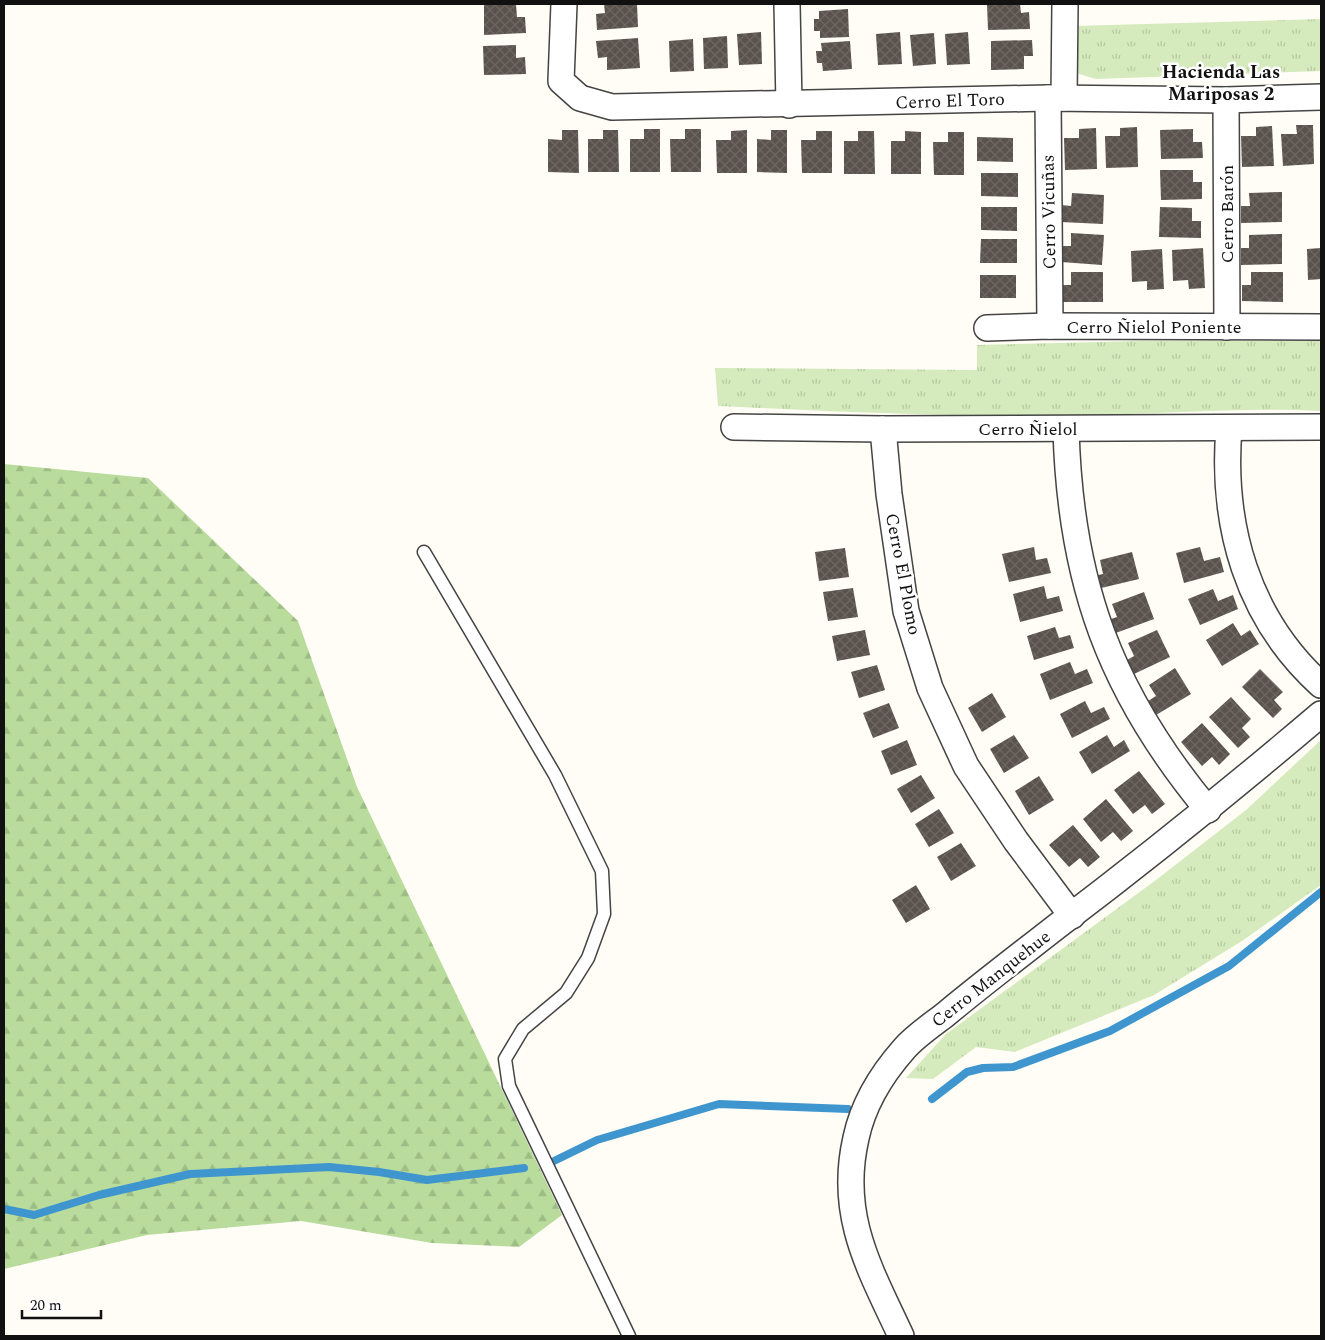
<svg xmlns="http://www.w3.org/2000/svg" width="1325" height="1340" font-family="Spectral,serif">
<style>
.grass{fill:url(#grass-tufts)}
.forest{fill:url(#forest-firs)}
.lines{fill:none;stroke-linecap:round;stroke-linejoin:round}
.stream{stroke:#3f96cf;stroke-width:8}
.building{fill:url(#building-cross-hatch)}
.lane-casing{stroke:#444;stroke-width:15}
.street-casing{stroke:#444;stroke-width:28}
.lane{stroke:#fff;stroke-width:12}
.street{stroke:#fff;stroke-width:25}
.labels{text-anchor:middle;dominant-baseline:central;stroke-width:5;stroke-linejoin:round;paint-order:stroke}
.street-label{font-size:18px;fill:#111;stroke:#fff}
.neighbourhood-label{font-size:19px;font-weight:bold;fill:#111;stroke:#fff}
</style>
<defs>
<pattern id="grass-tufts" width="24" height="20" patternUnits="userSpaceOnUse" patternTransform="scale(1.25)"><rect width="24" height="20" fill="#d5ebbd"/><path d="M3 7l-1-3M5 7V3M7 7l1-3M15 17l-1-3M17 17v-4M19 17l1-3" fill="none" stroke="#b6c8a1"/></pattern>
<pattern id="forest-firs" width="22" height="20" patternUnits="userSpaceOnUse" patternTransform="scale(1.25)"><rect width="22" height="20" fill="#b9dc9c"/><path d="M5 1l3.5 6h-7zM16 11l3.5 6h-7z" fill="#9ebc85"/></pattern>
<pattern id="building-cross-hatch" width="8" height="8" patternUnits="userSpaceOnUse" patternTransform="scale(1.25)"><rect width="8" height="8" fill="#5a524d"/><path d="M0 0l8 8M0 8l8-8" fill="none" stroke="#6d6662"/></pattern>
</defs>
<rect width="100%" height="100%" fill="#fffdf5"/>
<g class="grass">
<path d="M1321,19V71L1096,79L1079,74L1073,66L1074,26Z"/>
<path d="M1143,341H1321V411C1244,407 1168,414 1091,415C967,418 842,412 718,406L715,368L977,370V345Z"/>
<path d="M1321,740V885L1242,941L1154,995L1015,1052L976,1047L933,1079L906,1078L946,1034L1156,880L1246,810Z"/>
</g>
<path class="forest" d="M4,464L148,478L298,621L357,787L562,1215L519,1247L432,1243L301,1221L147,1235L4,1269Z"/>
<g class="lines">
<g class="stream">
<path d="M932,1099L967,1072L983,1068L1013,1067L1110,1031L1229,966L1321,892"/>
<path d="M554,1161L597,1140L719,1104L848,1109"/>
<path d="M4,1209L34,1215L99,1195L190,1174L329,1167L379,1172L427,1180L524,1168"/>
</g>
</g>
<g class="building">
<path d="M516,4L517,17H525L526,33L484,35V5Z"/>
<path d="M604,4H637L638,27L597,30L596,14L605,13Z"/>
<path d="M987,4H1020L1021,13L1029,12L1030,29L988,30Z"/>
<path d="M848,9L849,37L820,38V31H814V19H819V11Z"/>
<path d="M761,32L762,64L739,65L737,34Z"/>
<path d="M900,32L902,64L878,65L876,34Z"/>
<path d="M968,32L970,64L947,65L945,34Z"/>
<path d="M934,33L936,64L913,66L910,35Z"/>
<path d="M727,36L728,68L704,69L703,38Z"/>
<path d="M638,38L640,68L607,70V57L598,58L596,41Z"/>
<path d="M693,39L694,71L670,72L669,41Z"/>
<path d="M1032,40L1033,56H1024V69L991,70V41Z"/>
<path d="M850,41L852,69L823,71L822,63H817L816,51H822L821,43Z"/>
<path d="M516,45V58L525,57L526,74L484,75L483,46Z"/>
<path d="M1296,125H1313L1314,164L1283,166L1281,134H1297Z"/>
<path d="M1272,126L1274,166L1242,167L1241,136H1256V127Z"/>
<path d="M1137,127L1138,167L1106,168L1105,136H1120V128Z"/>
<path d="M1096,128L1097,169L1065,170L1064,138H1079V129Z"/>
<path d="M644,129H660V172H630V139H644Z"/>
<path d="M685,129H701V172H671L670,139H685Z"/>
<path d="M1193,129V142H1202L1203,158L1161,159L1160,130Z"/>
<path d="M562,130H578L579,173L548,172V139L562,140Z"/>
<path d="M603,130H618L619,172H588V139H603Z"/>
<path d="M747,130V173H717L716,140H731V131Z"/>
<path d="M771,130H787V173L757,172V139L771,140Z"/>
<path d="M816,131H832V173H802L801,140H816Z"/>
<path d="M858,131H874L875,174H844V141H858Z"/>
<path d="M905,131L921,132V174H891V141H905Z"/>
<path d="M948,132H964V175H934L933,142H948Z"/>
<path d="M977,137L1013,138V162L977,161Z"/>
<path d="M1160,170H1193V182H1202V199L1161,200Z"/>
<path d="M981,173H1018V197L981,196Z"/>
<path d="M1282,192V222L1241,223V206H1250L1249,193Z"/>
<path d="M1072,193L1104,195L1103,224L1061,222L1062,205L1071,206Z"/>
<path d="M981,207H1017V231L981,230Z"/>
<path d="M1160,207L1192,208V221H1201V238L1159,237Z"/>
<path d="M1071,233L1104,235L1102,265L1061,262L1062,246H1071Z"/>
<path d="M1282,234V264L1241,265V248H1249V235Z"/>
<path d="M981,239H1017V263H980Z"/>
<path d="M1203,248L1205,288L1189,289L1188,280L1173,281L1172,250Z"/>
<path d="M1321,248V279L1308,280L1307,249Z"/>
<path d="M1162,249L1164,289L1147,290V281L1132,282L1131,251Z"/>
<path d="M1071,272H1103V302H1062V285H1071Z"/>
<path d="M1251,272H1283V302L1242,301V285H1251Z"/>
<rect x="980" y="275" width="36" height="23"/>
<path d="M1034,547L1036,560L1047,558L1051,573L1009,582L1002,554Z"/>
<path d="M1200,547L1204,561L1220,557L1224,572L1184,583L1176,553Z"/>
<path d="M845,548L849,577L819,581L815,552Z"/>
<path d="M1132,552L1139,579L1097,589L1094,576L1103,574L1100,560Z"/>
<path d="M1044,586L1047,599L1059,596L1063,611L1020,622L1013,594Z"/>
<path d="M853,588L858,617L828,621L823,592Z"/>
<path d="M1213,589L1218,601L1233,595L1238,609L1200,625L1188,599Z"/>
<path d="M1144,592L1154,619L1113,634L1108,620L1117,617L1112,604Z"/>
<path d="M1233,623L1241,636L1250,630L1259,644L1222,666L1206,640Z"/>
<path d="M1055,627L1059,638L1070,635L1074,648L1034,660L1027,636Z"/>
<path d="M865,630L870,655L837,661L832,636Z"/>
<path d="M1157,630L1170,657L1134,674L1127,660L1134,656L1128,643Z"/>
<path d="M1070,662L1075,674L1087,669L1093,683L1050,700L1040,674Z"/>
<path d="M877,665L885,690L859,698L851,672Z"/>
<path d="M1175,668L1191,694L1156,715L1148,701L1156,696L1149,685Z"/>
<path d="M1260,669L1283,692L1274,700L1282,709L1273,718L1242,687Z"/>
<path d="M992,693L1006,717L982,732L968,708Z"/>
<path d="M1231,697L1251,719L1242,728L1250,737L1238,748L1209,717Z"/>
<path d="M1085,701L1091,713L1104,707L1110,719L1072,738L1060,714Z"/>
<path d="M889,703L899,728L873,738L863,713Z"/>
<path d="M1202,723L1230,754L1219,765L1212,757L1202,766L1181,742Z"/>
<path d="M1014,735L1029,758L1004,773L990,749Z"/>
<path d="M1107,735L1114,747L1124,740L1130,751L1092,774L1079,752Z"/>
<path d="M907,740L917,765L891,775L881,751Z"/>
<path d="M1139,771L1165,804L1152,814L1145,805L1133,814L1114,790Z"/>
<path d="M921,775L935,798L911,813L897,789Z"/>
<path d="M1039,776L1054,800L1029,815L1015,791Z"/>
<path d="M1106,799L1133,831L1121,841L1113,832L1101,842L1083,819Z"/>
<path d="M939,809L954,833L929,847L915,824Z"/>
<path d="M1073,825L1100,857L1088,867L1080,858L1069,867L1049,845Z"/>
<path d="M961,843L976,866L951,881L937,857Z"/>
<path d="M916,885L930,909L906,923L892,900Z"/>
</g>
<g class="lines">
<defs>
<path id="lane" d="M424,552L555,775L602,871L604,914L588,958L566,993L523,1029L505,1059L509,1086L629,1336"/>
<g id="street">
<path d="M564,4L561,81L580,98L612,107L1048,98L1226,100L1321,97"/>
<path d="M787,4L789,105"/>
<path d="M1048,98L1050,326"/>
<path d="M1064,98L1065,4"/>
<path d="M1226,100L1227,327"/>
<path d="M987,328L1050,326L1321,327"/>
<path d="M734,427L883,429L1321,427"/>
<path d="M1229,428C1221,525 1247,618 1321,685"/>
<path d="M883,429L889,494L906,611L930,688L966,766L1016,841L1072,916"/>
<path d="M1066,429C1070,582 1110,692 1208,810"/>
<path d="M901,1336C870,1269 838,1216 856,1138C863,1105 881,1075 904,1049C915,1036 932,1025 946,1014C982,984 1019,956 1056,927C1147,858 1235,787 1321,714"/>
</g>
</defs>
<use href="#lane" class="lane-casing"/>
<use href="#street" class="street-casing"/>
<use href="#lane" class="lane"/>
<use href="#street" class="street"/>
</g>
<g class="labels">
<g class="street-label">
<text transform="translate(950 101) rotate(-2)">Cerro El Toro</text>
<text transform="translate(1049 212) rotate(-91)">Cerro Vicuñas</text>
<text transform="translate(1227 214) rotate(-90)">Cerro Barón</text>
<text x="1154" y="327">Cerro Ñielol Poniente</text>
<text x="1028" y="429">Cerro Ñielol</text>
<text transform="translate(903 574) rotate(79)">Cerro El Plomo</text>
<text transform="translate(991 979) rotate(-38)">Cerro Manquehue</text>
</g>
<g class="neighbourhood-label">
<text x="1221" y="72">Hacienda Las<tspan x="1221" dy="22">Mariposas 2</tspan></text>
</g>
</g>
<rect width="1325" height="1340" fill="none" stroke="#111111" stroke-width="10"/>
<path d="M22 1310v8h79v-8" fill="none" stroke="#111111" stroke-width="2.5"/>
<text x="30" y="1310" font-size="15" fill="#111111" stroke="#ffffff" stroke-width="4" paint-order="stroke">20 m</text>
</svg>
